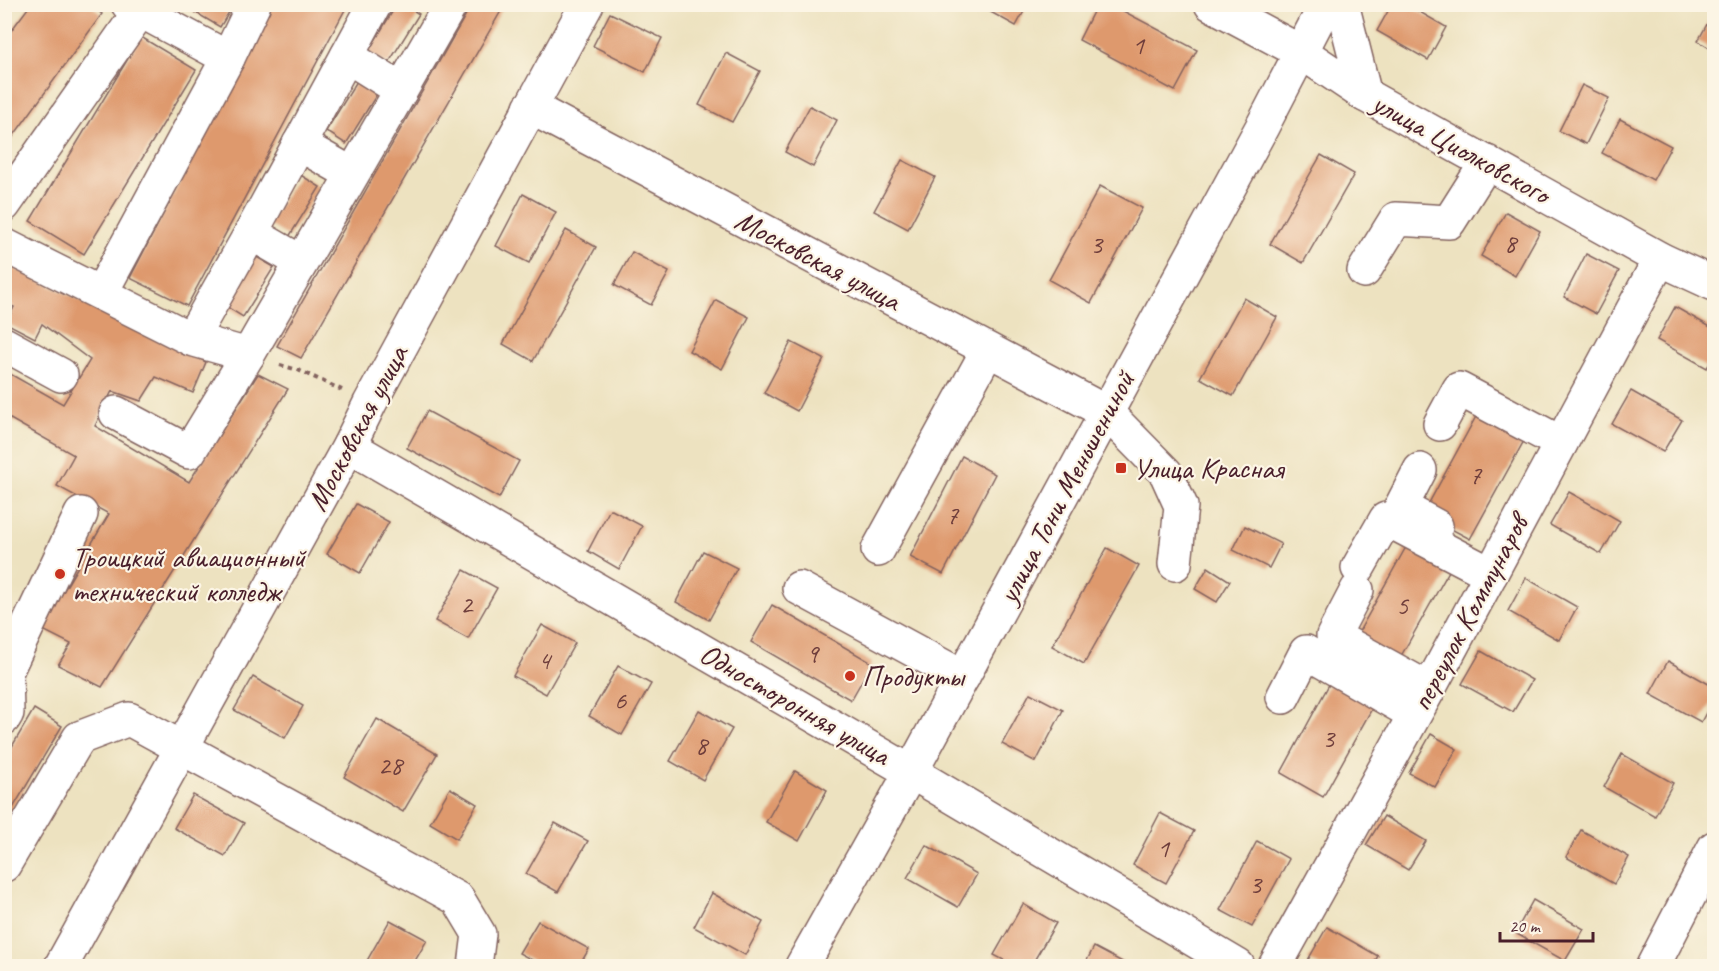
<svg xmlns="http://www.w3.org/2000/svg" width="1719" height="971" font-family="Caveat,sans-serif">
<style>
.building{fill:#de996d}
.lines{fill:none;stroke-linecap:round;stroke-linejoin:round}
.minor-casing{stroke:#83635f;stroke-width:36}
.path{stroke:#83635f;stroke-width:4;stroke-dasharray:4.5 4.5;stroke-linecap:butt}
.minor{stroke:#fff;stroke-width:33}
.poi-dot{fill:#c8321e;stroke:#fcf5e5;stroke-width:2}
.labels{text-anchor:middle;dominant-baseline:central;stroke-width:4.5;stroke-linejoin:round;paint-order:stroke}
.number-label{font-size:27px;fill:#6f3e3c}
.street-label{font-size:30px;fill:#4a1f2b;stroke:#fcf5e5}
.poi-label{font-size:30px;fill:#4a1f2b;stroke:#fcf5e5;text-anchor:start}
</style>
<rect width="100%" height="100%" fill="#fcf5e5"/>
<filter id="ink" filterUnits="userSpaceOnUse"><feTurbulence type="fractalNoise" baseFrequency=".0167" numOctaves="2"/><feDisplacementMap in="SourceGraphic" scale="12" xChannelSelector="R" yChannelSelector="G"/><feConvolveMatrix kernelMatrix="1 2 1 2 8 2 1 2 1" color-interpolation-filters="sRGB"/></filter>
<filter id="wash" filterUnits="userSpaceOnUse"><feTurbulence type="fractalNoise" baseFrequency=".008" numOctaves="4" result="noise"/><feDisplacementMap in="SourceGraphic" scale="24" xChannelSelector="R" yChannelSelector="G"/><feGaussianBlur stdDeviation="1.35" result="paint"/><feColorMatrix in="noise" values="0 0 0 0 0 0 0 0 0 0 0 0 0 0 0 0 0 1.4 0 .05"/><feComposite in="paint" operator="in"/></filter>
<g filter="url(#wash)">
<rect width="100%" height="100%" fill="#ede2c0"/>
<g id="blocks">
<g class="building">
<path d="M31,4H89L102,14L4,149V40Z"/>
<path d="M181,4H234L220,27Z"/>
<path d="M272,4H348L187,306L130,278Z"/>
<path d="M397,4H403L419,14L388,64L368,52Z"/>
<path d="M472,4H505L301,358L277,346Z"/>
<path d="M976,4H1028L1016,26Z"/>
<path d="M1097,4H1110L1197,50L1175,91L1079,40Z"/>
<path d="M1392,4H1406L1446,27L1428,60L1377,31Z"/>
<path d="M1714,11V51L1698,41Z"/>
<path d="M610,13L662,38L645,72L593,46Z"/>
<path d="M141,37L196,70L84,254L30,221Z"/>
<path d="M726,53L760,71L732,122L699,105Z"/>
<path d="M357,81L377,94L346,144L326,131Z"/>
<path d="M1582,85L1609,98L1586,144L1559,131Z"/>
<path d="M810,106L837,120L813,167L785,152Z"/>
<path d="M1620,119L1671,146L1653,180L1602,153Z"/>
<path d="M1321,155L1354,174L1303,263L1270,244Z"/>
<path d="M902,160L935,177L908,229L874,211Z"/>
<path d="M299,174L320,187L289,237L268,224Z"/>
<path d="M1100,186L1142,208L1091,303L1049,280Z"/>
<path d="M523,194L556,212L529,263L496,246Z"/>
<path d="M1506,212L1540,231L1515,276L1481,256Z"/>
<path d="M566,230L596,247L533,361L503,344Z"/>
<path d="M632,252L669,272L651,305L614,285Z"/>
<path d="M1586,254L1619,271L1596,314L1564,297Z"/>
<path d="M253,255L274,267L243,317L222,304Z"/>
<path d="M4,263L206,362L193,393L156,377L141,401L112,391L95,426L189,482L258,374L288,389L102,687L58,665L71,644L41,629L109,514L57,486L74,455L5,416V371L63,404L90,360L42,324L35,338L6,323L14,307L4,302Z"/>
<path d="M1244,298L1277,317L1233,396L1200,378Z"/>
<path d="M716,300L749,317L722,369L689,351Z"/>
<path d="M1675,307L1714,329V356L1707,368L1657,340Z"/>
<path d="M791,342L824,359L797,411L764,393Z"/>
<path d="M1631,391L1682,420L1663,452L1612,424Z"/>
<path d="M427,411L519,461L499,498L407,448Z"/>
<path d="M1479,411L1526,437L1470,539L1423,514Z"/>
<path d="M962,456L995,474L943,574L910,557Z"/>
<path d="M1569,492L1620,521L1601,554L1550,525Z"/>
<path d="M356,504L389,522L360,573L327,554Z"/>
<path d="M610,509L642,526L619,569L588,551Z"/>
<path d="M1245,526L1281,544L1269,568L1233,550Z"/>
<path d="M1406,547L1449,571L1397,663L1355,639Z"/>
<path d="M1107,548L1139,566L1084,664L1052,646Z"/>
<path d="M703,551L737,568L709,620L676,602Z"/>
<path d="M1208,567L1230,581L1217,602L1195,589Z"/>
<path d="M464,570L497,588L468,639L435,621Z"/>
<path d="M1526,578L1577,607L1559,640L1508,611Z"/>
<path d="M772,605L872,663L851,700L751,642Z"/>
<path d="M542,625L575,643L546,694L513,676Z"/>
<path d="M1481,651L1532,680L1513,712L1462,684Z"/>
<path d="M1668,661L1714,687V698L1701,722L1650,694Z"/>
<path d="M618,666L651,684L622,735L589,716Z"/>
<path d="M253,677L303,706L285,738L234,710Z"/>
<path d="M1332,679L1375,703L1323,797L1281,773Z"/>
<path d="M1030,693L1063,710L1036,762L1002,744Z"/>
<path d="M34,709L62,726L4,823V760Z"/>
<path d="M699,710L732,729L703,780L670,761Z"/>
<path d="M377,719L437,754L403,812L344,777Z"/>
<path d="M1431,734L1457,749L1435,787L1409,773Z"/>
<path d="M1622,754L1673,783L1655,816L1604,787Z"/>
<path d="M795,771L827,790L799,841L766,822Z"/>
<path d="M450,788L477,804L457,839L430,823Z"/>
<path d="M193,795L244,823L225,856L174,828Z"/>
<path d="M1160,813L1194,831L1166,883L1133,865Z"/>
<path d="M1384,816L1426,841L1408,870L1366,845Z"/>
<path d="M555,823L588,841L558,892L526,874Z"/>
<path d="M1581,830L1629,857L1614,884L1566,857Z"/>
<path d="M1257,841L1289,859L1252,927L1220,910Z"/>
<path d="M926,845L977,874L958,907L907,878Z"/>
<path d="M712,893L763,922L745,955L694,927Z"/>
<path d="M1533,900L1584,929L1565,961L1515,933Z"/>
<path d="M1023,904L1056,923L1031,966H1015L994,955Z"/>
<path d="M390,920L427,940L412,966H364Z"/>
<path d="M538,921L589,949L579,966H543L519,953Z"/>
<path d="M1327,927L1378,956L1372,966H1320L1308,960Z"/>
<path d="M1094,947L1128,965L1127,966H1084Z"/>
</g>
</g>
</g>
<g filter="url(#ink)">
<use href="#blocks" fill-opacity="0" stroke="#83635f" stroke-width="1.5"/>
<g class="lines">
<defs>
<g id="minor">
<path d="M128,4L228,58"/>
<path d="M1211,4L1301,52L1365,95L1660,259L1714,284"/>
<path d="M1342,4L1365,95"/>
<path d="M347,56L401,90"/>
<path d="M530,107L1106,412L1166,473L1181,506L1175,564"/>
<path d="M299,144L352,174"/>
<path d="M4,205L140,11"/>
<path d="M251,233L301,262"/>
<path d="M4,245L191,339L248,355"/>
<path d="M1364,271L1396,219L1449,222L1487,162"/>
<path d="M101,293L228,58L254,4"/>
<path d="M191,339L251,233L375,4"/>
<path d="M4,344L61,375"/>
<path d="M116,413L189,452L248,355L451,4"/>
<path d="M1440,424L1459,389L1561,443"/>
<path d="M349,446L911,772L1238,966"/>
<path d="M1420,470L1401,507L1436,526"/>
<path d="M878,550L988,350"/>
<path d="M1358,568L1386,519L1491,574"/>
<path d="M799,588L963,677"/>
<path d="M1357,590L1333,636L1429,689"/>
<path d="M4,670L6,672L7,713L4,718"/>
<path d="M6,672L81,514"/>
<path d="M1283,697L1306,652L1414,714"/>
<path d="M4,865L79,738L129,719L458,899L479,934L475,966"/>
<path d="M61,966L349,446L370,403L587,4"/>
<path d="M802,966L911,772L1262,127L1326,4"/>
<path d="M1275,966L1429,689L1660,259"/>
<path d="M1653,966L1714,848"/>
</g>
</defs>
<use href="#minor" class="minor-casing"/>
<path class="path" d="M280,365L298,370L342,390"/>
<use href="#minor" class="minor"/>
</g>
</g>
<g class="poi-dot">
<rect x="1115" y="462" width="12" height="12" rx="3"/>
<circle cx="60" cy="574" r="6"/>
<circle cx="850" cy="676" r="6"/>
</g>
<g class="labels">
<g class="number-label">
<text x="1138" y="45">1</text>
<text x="1510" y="243">8</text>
<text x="1096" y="244">3</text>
<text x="1475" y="475">7</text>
<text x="952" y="515">7</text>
<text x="466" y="604">2</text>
<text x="1402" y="605">5</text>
<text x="812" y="653">9</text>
<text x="544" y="660">4</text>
<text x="620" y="700">6</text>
<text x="1328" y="738">3</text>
<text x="701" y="745">8</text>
<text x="390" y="765">28</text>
<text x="1163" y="848">1</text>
<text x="1255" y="884">3</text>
</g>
<g class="street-label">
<text transform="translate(1461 148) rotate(29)">улица Циолковского</text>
<text transform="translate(818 260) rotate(28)">Московская улица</text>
<text transform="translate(357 428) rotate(-62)">Московская улица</text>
<text transform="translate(1066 487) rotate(-62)">улица Тони Меньшениной</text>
<text transform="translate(1469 613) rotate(-62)">переулок Коммунаров</text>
<text transform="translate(795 704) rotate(30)">Односторонняя улица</text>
</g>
<g class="poi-label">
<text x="1133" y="468">Улица Красная</text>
<text x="72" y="557">Троицкий авиационный<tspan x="72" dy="34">технический колледж</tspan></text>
<text x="862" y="676">Продукты</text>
</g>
</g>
<rect width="1719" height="971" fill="none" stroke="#fcf5e5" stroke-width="24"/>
<path d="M1500 932v9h93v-9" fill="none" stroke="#4a1f2b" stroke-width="3"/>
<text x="1509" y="932" font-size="18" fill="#4a1f2b" stroke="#fcf5e5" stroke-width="4.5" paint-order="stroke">20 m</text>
</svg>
